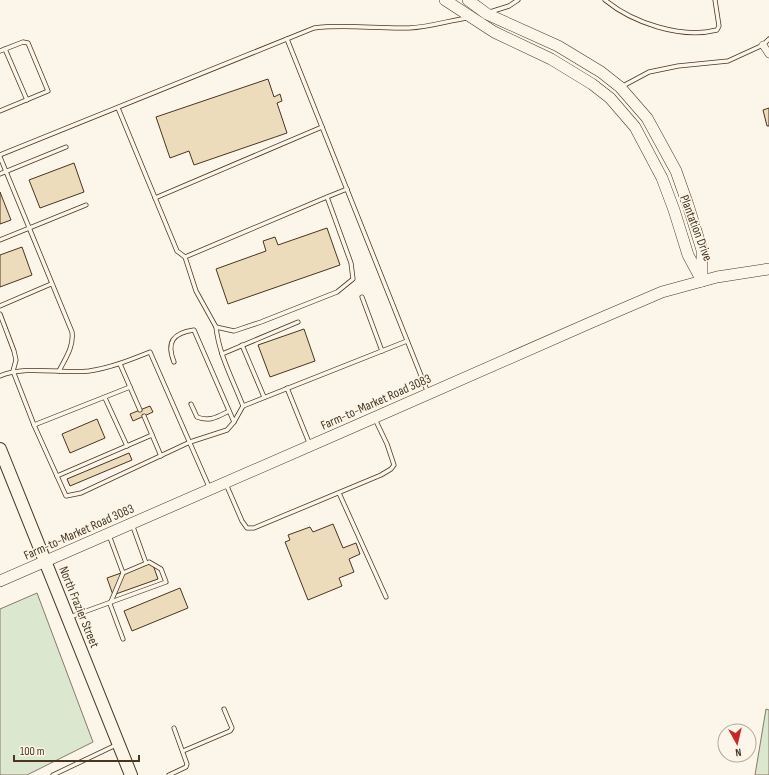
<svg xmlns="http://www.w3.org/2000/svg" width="769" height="775" font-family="'Sofia Sans Condensed',sans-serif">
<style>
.green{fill:#dce7d0;stroke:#887966}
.building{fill:#ecdcbc;stroke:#4a3520}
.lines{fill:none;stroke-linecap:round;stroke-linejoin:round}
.lane-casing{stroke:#4a3520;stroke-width:5}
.street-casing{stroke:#4a3520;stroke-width:8}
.secondary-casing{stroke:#4a3520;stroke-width:12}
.primary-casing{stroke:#4a3520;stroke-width:14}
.lane{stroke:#fbf6e9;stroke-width:3.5}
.street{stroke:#fbf6e9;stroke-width:7}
.secondary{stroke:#fbf6e9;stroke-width:11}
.primary{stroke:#fbf6e9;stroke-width:12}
.labels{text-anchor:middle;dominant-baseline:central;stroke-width:3;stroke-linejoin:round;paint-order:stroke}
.street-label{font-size:13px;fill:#4a3520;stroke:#fbf6e9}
</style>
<rect width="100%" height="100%" fill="#fbf6e9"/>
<g class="green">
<path d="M37,593L93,742L27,775H0V609Z"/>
<path d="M766,709L769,710V775H755Z"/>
</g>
<g class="building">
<path d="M268,79L274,97L280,94L282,101L277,103L287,133L194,165L189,151L170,158L156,117Z"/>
<path d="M769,108V126H767L763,110Z"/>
<path d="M74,163L84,192L40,208L29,180Z"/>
<path d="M0,192L11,220L0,224Z"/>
<path d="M327,228L340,265L228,304L216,269L266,251L263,241L275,237L278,245Z"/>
<path d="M22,247L32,275L0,287V255Z"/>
<path d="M304,329L315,361L270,377L258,345Z"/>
<path d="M150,406L153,412L133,421L130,414Z"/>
<path d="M97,419L105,438L70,453L62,434Z"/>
<path d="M129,453L132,460L70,486L67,479Z"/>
<path d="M333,524L343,548L356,543L360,554L349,559L354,572L339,578L342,586L308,600L285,542L290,540L288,535L310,527L313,532Z"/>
<path d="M152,562L158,579L113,595L107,578Z"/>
<path d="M180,588L188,608L132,631L124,611Z"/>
</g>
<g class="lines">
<defs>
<g id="lane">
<path d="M605,0C633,23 681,39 717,30L719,26L715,0"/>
<path d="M490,12L509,6L518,0"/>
<path d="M287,39L428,393"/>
<path d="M5,49L27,100"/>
<path d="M0,51L23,42L28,43L48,91L0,111"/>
<path d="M621,87L649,72L678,66L728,61L763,45L769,39"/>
<path d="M118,108L177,251L185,257"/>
<path d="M0,155L314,28C346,24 377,29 409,28C430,27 447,21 467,18"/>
<path d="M0,157L72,332C74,347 65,359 59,371"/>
<path d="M0,174L66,147"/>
<path d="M327,197L351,263L353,279L337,292L261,322L234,331L216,327L196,291L185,257L327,197L347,189"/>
<path d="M155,198L322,127"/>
<path d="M0,240L86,205"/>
<path d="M362,297L382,351"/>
<path d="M0,306L51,284"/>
<path d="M0,314L14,351L16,360L13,371L34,425L66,496L81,493L190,442L227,430L234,422L243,406"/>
<path d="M216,327C219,355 233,380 243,406L407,341"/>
<path d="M242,345L264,397"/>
<path d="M222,354L298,322"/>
<path d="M174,362C166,342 173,333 194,330L234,422"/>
<path d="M120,364L140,410"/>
<path d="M0,376C25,365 62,374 89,371C110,368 130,360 150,352L210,489"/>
<path d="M287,388L310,445"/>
<path d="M105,398L127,446"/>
<path d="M191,404L197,417C210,422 217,417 229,411"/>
<path d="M144,416L161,456"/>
<path d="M34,425L130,387"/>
<path d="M57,476L152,435"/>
<path d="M226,484L242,521L247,528H254L381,475L391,469L394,465L387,444L375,419"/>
<path d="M339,493L386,597"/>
<path d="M132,524L146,563"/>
<path d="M109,535L123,573L110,604L123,639"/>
<path d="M70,617L166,582L161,569L149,562L123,573"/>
<path d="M183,751L230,731L232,728L224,709"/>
<path d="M53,775L116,745"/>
<path d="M169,775L186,767L187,764L174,728"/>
</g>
<path id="street" d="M763,45L769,54"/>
<g id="secondary">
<path d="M445,0L494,32L551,59L592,84L610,98L635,127L662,178L674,210L688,255L702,281"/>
<path d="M468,0L487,14L558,46L601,72L620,87L647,118L676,171L688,205L702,250V278"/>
<path d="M0,581L353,427L592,322L662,292L717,277L769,269"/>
</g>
<path id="primary" d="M0,449L131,775"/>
</defs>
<use href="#lane" class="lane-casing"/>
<use href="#street" class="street-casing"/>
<use href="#secondary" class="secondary-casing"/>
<use href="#primary" class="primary-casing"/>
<use href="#lane" class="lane"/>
<use href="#street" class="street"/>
<use href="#secondary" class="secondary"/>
<use href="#primary" class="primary"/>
</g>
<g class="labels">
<g class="street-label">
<text transform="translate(696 228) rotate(69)">Plantation Drive</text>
<text transform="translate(376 402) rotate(-24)">Farm-to-Market Road 3083</text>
<text transform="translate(79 532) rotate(-24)">Farm-to-Market Road 3083</text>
<text transform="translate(79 607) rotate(68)">North Frazier Street</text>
</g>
</g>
<g transform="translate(737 743) rotate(172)"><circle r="19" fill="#fbf6e9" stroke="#b4a999"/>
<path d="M0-3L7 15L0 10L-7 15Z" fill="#c62828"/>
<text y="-6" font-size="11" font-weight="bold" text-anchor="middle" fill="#4a3520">N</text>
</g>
<path d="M14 755v6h125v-6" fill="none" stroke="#4a3520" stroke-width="2"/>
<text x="20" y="755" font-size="12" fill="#4a3520" stroke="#fbf6e9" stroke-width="3" paint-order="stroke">100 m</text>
</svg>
